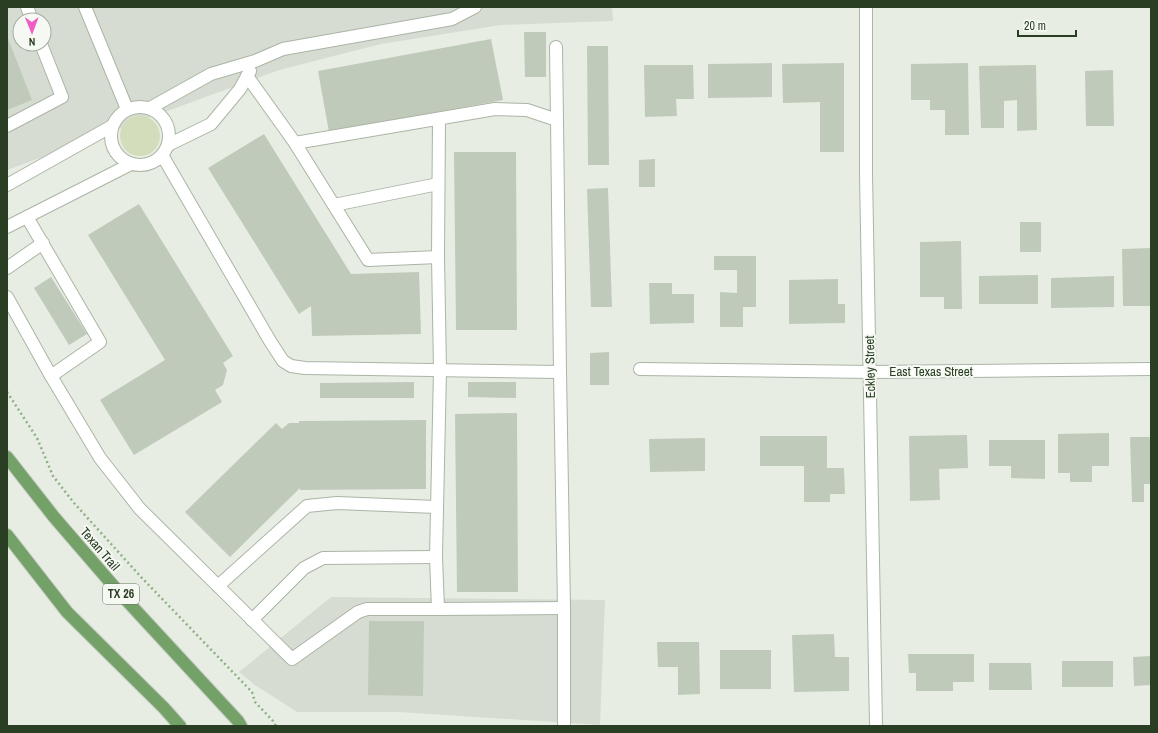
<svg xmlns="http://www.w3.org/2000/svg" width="1158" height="733" font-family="'Archivo Narrow',sans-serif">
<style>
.built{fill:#d6dcd1;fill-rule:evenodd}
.green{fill:#d3ddbc}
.building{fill:#c0cabb}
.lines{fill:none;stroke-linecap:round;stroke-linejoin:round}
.minor-casing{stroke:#aab5a6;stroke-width:14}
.major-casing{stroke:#c3c9c1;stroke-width:14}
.path{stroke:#8fb084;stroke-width:2.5;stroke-dasharray:2 3;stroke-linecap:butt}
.minor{stroke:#fff;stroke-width:12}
.major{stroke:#74a168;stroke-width:12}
.labels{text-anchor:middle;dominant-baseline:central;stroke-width:4;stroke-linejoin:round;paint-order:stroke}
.shield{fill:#f6f9f3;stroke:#667661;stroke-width:1}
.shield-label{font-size:12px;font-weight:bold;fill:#293e23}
.street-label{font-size:13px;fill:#293e23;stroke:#f6f9f3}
</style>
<rect width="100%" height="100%" fill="#e7ede3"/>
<g class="built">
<path d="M7,7H612L613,21L501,25L381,44L279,70L7,170ZM20,20H44V44H20Z"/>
<path d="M331,597L605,600L600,725L400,712H297L255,685L239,672Z"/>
</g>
<circle class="green" cx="140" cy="136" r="20"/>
<g class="building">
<path d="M524,32H546V77H525Z"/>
<path d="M7,36L32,100L7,110Z"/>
<path d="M491,39L503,100L329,132L318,71Z"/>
<path d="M587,46H608L609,165H588Z"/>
<path d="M772,63V97L708,98V64Z"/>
<path d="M844,63V152H820V102L783,103L782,64Z"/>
<path d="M968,63L969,135H945V110H930V100H911V64Z"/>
<path d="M644,65H693L694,99H676L677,116L645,117Z"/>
<path d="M1036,65L1037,130L1017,131V100L1004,101V128H981L979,66Z"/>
<path d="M1113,70L1114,126H1086L1085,71Z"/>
<path d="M264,134L351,274L419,272L421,334L312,336L311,306L299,314L208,168Z"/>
<path d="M454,152H516L517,330H456Z"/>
<path d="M655,159V187H639V160Z"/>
<path d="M608,188L612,307H591L587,189Z"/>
<path d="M139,204L233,356L223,363L227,370L223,385L215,390L222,402L134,455L100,400L165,360L88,235Z"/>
<rect x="1020" y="222" width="21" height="30"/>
<path d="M961,241L962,309H944V297H920V242Z"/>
<path d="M1151,248V306H1123L1122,249Z"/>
<path d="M714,256H756V307H743V327H720V292L737,293V270H714Z"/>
<path d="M1038,275V304H979V276Z"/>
<path d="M1114,276V307L1051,308V278Z"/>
<path d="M51,277L87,334L69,345L34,288Z"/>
<path d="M838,279V304H845V323L789,324V280Z"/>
<path d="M649,283H672V294H694V323L650,324Z"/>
<path d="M609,352V385H590V353Z"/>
<path d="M414,382V398H320V383Z"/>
<path d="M468,382H516V398L468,397Z"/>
<path d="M517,413L518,592H457L455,414Z"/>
<path d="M426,420V489L300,490V488L230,557L185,512L276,423L282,429L289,423H299V421Z"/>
<path d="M1109,433V466H1092V482H1070V473H1058V434Z"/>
<path d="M967,435L968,468L939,469L940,500L910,501L909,436Z"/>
<path d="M760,436H827V468H844L845,494H830V502H804V466H760Z"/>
<path d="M1130,437H1151V484H1144V502H1132Z"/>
<path d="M705,438V471L650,472L649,439Z"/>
<path d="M989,440H1045V479L1011,478V466H989Z"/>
<path d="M369,621H424L423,696L368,695Z"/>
<path d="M834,634L835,657H849V691L794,692L792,635Z"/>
<path d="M657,642H699L700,694L678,695V667H658Z"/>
<rect x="720" y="650" width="51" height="39"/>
<path d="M908,654H974V682H953V691H916V673H909Z"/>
<path d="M1151,656V685L1134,686L1133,657Z"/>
<rect x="1062" y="661" width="51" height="26"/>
<path d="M989,663H1031L1032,690H989Z"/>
</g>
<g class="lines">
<defs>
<g id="minor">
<path d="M27,7L32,20"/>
<path d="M85,7L127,109"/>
<path d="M866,7V174L876,726"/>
<path d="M556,47L557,120"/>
<circle cx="140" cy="136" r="29"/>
<path d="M150,108L211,74L255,61L283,49L452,19L475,7"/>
<path d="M7,126L62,97L41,44"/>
<path d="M295,143L368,260L438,257"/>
<path d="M168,145L211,124L240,89L250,71"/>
<path d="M162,155L270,341L283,361L291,366L305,368L560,372L557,120L527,110L495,109L295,143L247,76"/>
<path d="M7,185L112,126"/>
<path d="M334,205L438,184"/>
<path d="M7,227L131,164"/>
<path d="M7,268L43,243"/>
<path d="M7,297L51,376L100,342L27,217"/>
<path d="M640,369L870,372L1151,369"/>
<path d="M560,372L564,608V726"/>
<path d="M51,376L100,458L140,509L292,659L358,612L367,609H438L436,557L440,370L438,257L439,119"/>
<path d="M218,586L307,506L337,503L436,507"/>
<path d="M438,609L564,608"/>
<path d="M252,620L304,568L323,558L436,557"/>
</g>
<g id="major">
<path d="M7,457L54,517L117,590L238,721L241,726"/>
<path d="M7,535L67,612L164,708L180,726"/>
</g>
</defs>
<use href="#minor" class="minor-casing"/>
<use href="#major" class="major-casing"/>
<path class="path" d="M7,392L37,438L53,476L74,503L141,577L252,692L255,702L273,721L276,726"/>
<use href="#minor" class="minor"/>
<use href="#major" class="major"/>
</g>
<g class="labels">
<rect class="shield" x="103" y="584" width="36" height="20" rx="3"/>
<g class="shield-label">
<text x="121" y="594">TX 26</text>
</g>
<g class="street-label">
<text transform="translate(870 367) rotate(-91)">Eckley Street</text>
<text x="931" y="371">East Texas Street</text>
<text transform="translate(100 549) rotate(49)">Texan Trail</text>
</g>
</g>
<rect width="1158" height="733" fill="none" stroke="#293e23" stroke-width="16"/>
<g transform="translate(32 32) rotate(179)"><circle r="19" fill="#f6f9f3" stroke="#a4aea0"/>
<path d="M0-3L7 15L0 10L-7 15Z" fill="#f05dc4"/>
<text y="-6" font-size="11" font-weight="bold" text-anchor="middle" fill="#293e23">N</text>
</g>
<path d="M1018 30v6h58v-6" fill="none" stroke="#293e23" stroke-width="2"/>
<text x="1024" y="30" font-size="12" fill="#293e23" stroke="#f6f9f3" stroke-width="3" paint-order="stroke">20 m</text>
</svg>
